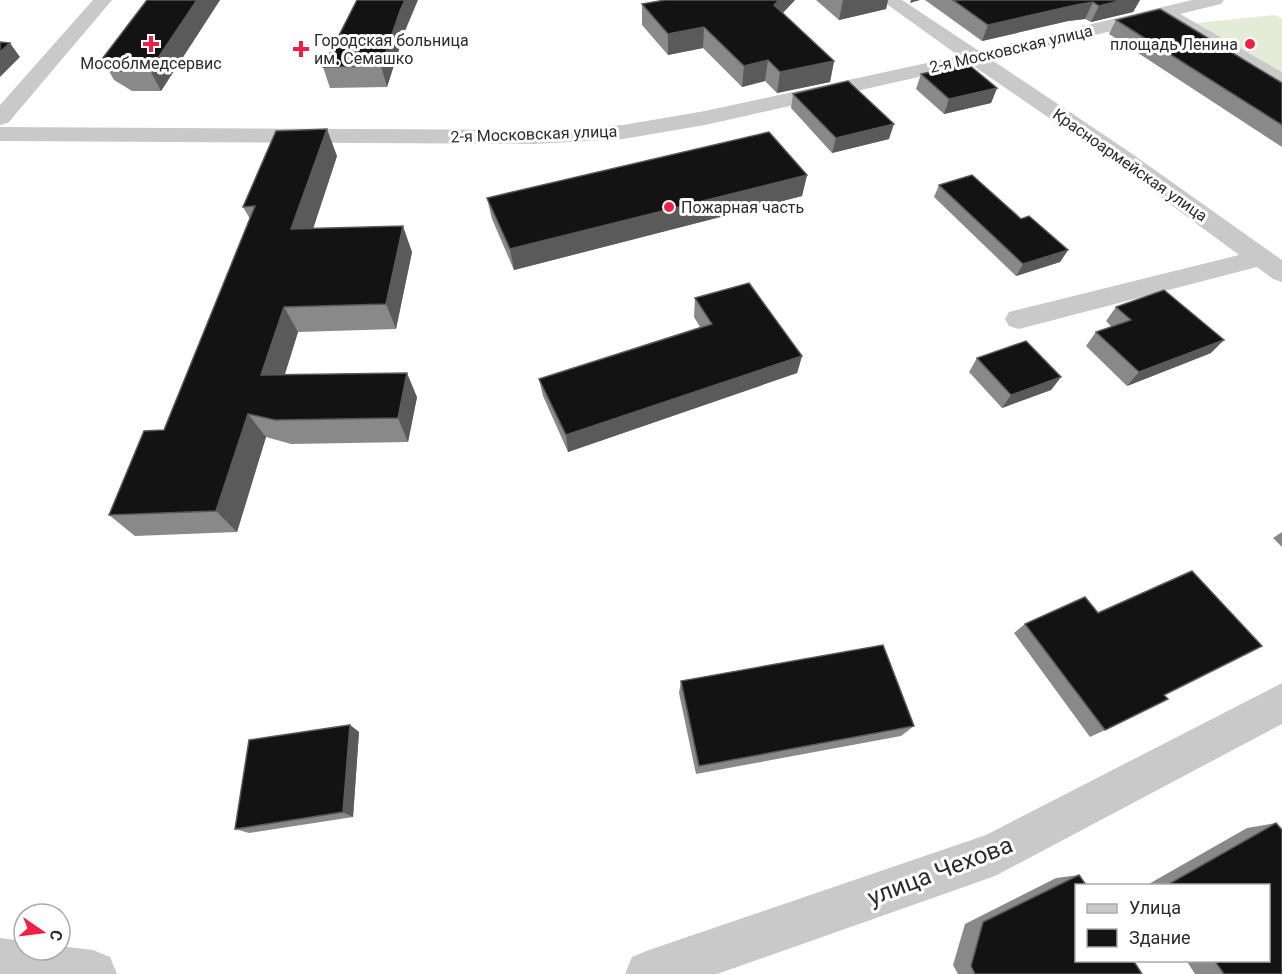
<svg xmlns="http://www.w3.org/2000/svg" width="1282" height="974" font-family="Roboto,sans-serif">
<style>
.green{fill:#e4ebd7}
.lines{fill:none;stroke-linecap:round;stroke-linejoin:round}
.minor{fill:#c9c9c9;fill-rule:evenodd}
.wall{fill:#898989}
.shaded-wall{fill:#5a5a5a}
.building{fill:#131313;stroke:#5a5a5a;stroke-width:1.5}
.poi-dot{fill:#f11f44;stroke:#fff;stroke-width:2}
.labels{text-anchor:middle;dominant-baseline:central;stroke-width:6;stroke-linejoin:round;paint-order:stroke}
.far-poi-label{font-size:16px;fill:#2c2c2c;stroke:#fff;text-anchor:start}
.far-street-label{font-size:16px;fill:#2c2c2c;stroke:#fff}
.near-street-label{font-size:24px;fill:#2c2c2c;stroke:#fff}
</style>
<rect width="100%" height="100%" fill="#fff"/>
<path class="green" d="M1274,15L1282,18V72L1196,23Z"/>
<g class="lines">
<g class="minor">
<path d="M93,0H112L8,123L0,125V105Z"/>
<path d="M881,0H902L979,51L1192,0H1224L1221,4L1180,14L1282,72V86L1275,84L1161,19L992,60L1128,151L1282,260V282L1273,279L1257,267L1019,329L1009,326L1005,319L1009,312L1239,255L1112,161L972,65L705,125L623,139L534,144L0,141V127L534,130L623,125L705,111L959,56Z"/>
<path d="M1282,683V724L995,876L717,974H625L632,957L649,950L986,835Z"/>
<path d="M0,938L24,941V950H60V946L93,950L110,957L117,974H0Z"/>
</g>
</g>
<g class="wall">
<path d="M147,0H220L161,91H132L114,80L102,59Z"/>
<path d="M665,0H795L783,13L834,61L830,82L777,93L765,81L742,87L703,48L668,55L642,25V4Z"/>
<path d="M816,0H888L886,9L839,20Z"/>
<path d="M925,0H1140L1133,12L1091,22L1085,19L1068,21L982,41Z"/>
<path d="M1116,20L1282,83V147L1109,34Z"/>
<path d="M405,31L387,87L330,88L323,67Z"/>
<path d="M921,74L997,88L991,103L944,114L916,89Z"/>
<path d="M793,94L889,139L832,153L791,108Z"/>
<path d="M337,156L313,229L412,252L396,329L298,332L285,374L417,397L408,442L291,444L266,437L237,532L135,536L109,515L164,430L250,219L243,207Z"/>
<path d="M807,175L802,196L514,270L492,219L487,198Z"/>
<path d="M939,185L1021,219L1068,250L1060,262L1016,276L934,197Z"/>
<path d="M695,298L802,356L797,373L568,452L543,396L539,379L700,327L694,317Z"/>
<path d="M1116,307L1211,353L1127,386L1086,346L1096,332L1112,327L1106,321Z"/>
<path d="M977,358L1061,377L1051,390L1002,408L969,372Z"/>
<path d="M1282,532V547L1273,538Z"/>
<path d="M1025,624L1164,695L1105,730L1090,737L1014,633Z"/>
<path d="M681,681L914,726L901,736L696,774L679,693Z"/>
<path d="M350,725L359,732L353,817L249,833L235,829Z"/>
<path d="M1276,823L1282,974H1195L1186,960H1269V885H1147L1247,828Z"/>
<path d="M1079,875L1142,974H958L953,965L965,924L1056,878Z"/>
</g>
<g class="shaded-wall">
<path d="M197,0H220L161,91L150,70Z"/>
<path d="M405,0H418L405,31L387,87L381,66L400,11Z"/>
<path d="M779,0H795L771,25L774,5Z"/>
<path d="M843,0H888L886,9L839,20Z"/>
<path d="M911,0H920L910,3Z"/>
<path d="M1123,0H1140L1133,12L1091,22L1099,6Z"/>
<path d="M1093,2L1085,19L1068,21L982,41L988,25L1076,5Z"/>
<path d="M704,27L703,48L668,55V34Z"/>
<path d="M10,43L20,57L0,77V52Z"/>
<path d="M768,60L765,81L742,87L744,66Z"/>
<path d="M834,61L830,82L777,93L780,72Z"/>
<path d="M997,88L991,103L944,114L949,99Z"/>
<path d="M894,124L889,139L832,153L836,138Z"/>
<path d="M327,129L337,156L304,256L291,229Z"/>
<path d="M807,175L802,196L514,270L510,249Z"/>
<path d="M403,226L412,252L396,329L386,304Z"/>
<path d="M1068,250L1060,262L1016,276L1023,264Z"/>
<path d="M284,307L298,332L277,399L261,375Z"/>
<path d="M1224,340L1211,353L1127,386L1139,372Z"/>
<path d="M802,356L797,373L568,452L566,435Z"/>
<path d="M407,373L417,397L408,442L398,418Z"/>
<path d="M1061,377L1051,390L1002,408L1011,395Z"/>
<path d="M248,414L266,437L237,532L216,511Z"/>
<path d="M350,725L359,732L353,817L343,812Z"/>
</g>
<g class="building">
<path d="M147,0H197L150,70L120,71L102,59Z"/>
<path d="M357,0H405L400,11L381,66L323,67Z"/>
<path d="M665,0H779L774,5L834,61L780,72L768,60L744,66L704,27L668,34L642,4Z"/>
<path d="M953,0H1123L1099,6L1093,2L1076,5L988,25Z"/>
<path d="M1160,9L1282,83V125L1116,20Z"/>
<path d="M0,42L10,43L0,52Z"/>
<path d="M968,64L997,88L949,99L921,74Z"/>
<path d="M848,81L894,124L836,138L793,94Z"/>
<path d="M327,129L291,229L403,226L386,304L284,307L261,375L407,373L398,418L275,420L248,414L216,511L109,515L144,431L164,430L255,206L243,207L276,131Z"/>
<path d="M769,132L807,175L510,249L487,198Z"/>
<path d="M972,175L1021,219L1029,216L1068,250L1023,264L939,185Z"/>
<path d="M749,283L802,356L566,435L539,379L712,324L695,298Z"/>
<path d="M1164,290L1224,340L1139,372L1096,332L1131,320L1116,307Z"/>
<path d="M1026,341L1061,377L1011,395L977,358Z"/>
<path d="M1192,571L1262,646L1164,695L1168,699L1105,730L1025,624L1085,597L1098,613Z"/>
<path d="M883,645L914,726L699,766L681,681Z"/>
<path d="M350,725L343,812L235,829L249,740Z"/>
<path d="M1276,823L1282,830V974H1224L1214,960H1269V885H1167Z"/>
<path d="M1079,875L1086,885H1077V960H1133L1142,974H975L971,966L983,922Z"/>
</g>
<g class="poi-dot">
<path d="M148 35h6v6h6v6h-6v6h-6v-6h-6v-6h6z"/>
<circle cx="1250" cy="44" r="6"/>
<path d="M298 40h6v6h6v6h-6v6h-6v-6h-6v-6h6z"/>
<circle cx="669" cy="207" r="6"/>
</g>
<g class="labels">
<g class="far-poi-label">
<text x="314" y="40">Городская больница<tspan x="314" dy="18">им. Семашко</tspan></text>
<text x="1238" y="44" text-anchor="end">площадь Ленина</text>
<text x="151" y="63" text-anchor="middle">Мособлмедсервис</text>
<text x="681" y="207">Пожарная часть</text>
</g>
<g class="far-street-label">
<text transform="translate(1011 49) rotate(-13)">2-я Московская улица</text>
<text transform="translate(534 134) rotate(-2)">2-я Московская улица</text>
<text transform="translate(1130 165) rotate(35)">Красноармейская улица</text>
</g>
<g class="near-street-label">
<text transform="translate(940 871) rotate(-21)">улица Чехова</text>
</g>
</g>
<rect x="1075" y="884" width="195" height="78" fill="#ffffff" stroke="#ababab" stroke-width="1.5"/>
<rect x="1087" y="904" width="30" height="9" fill="#c9c9c9" stroke="#ababab" stroke-width="1.5"/>
<text x="1129" y="914" font-size="18" fill="#2c2c2c">Улица</text>
<rect x="1087" y="929" width="30" height="18" fill="#131313" stroke="#ababab" stroke-width="1.5"/>
<text x="1129" y="944" font-size="18" fill="#2c2c2c">Здание</text>
<g transform="translate(42 932) rotate(104)"><circle r="28" fill="#ffffff" stroke="#ababab" stroke-width="1.5"/>
<path d="M0-4.5L10 22L0 15L-10 22Z" fill="#f11f44"/>
<text y="-9" font-size="16" font-weight="bold" text-anchor="middle" fill="#2c2c2c">С</text>
</g>
</svg>
